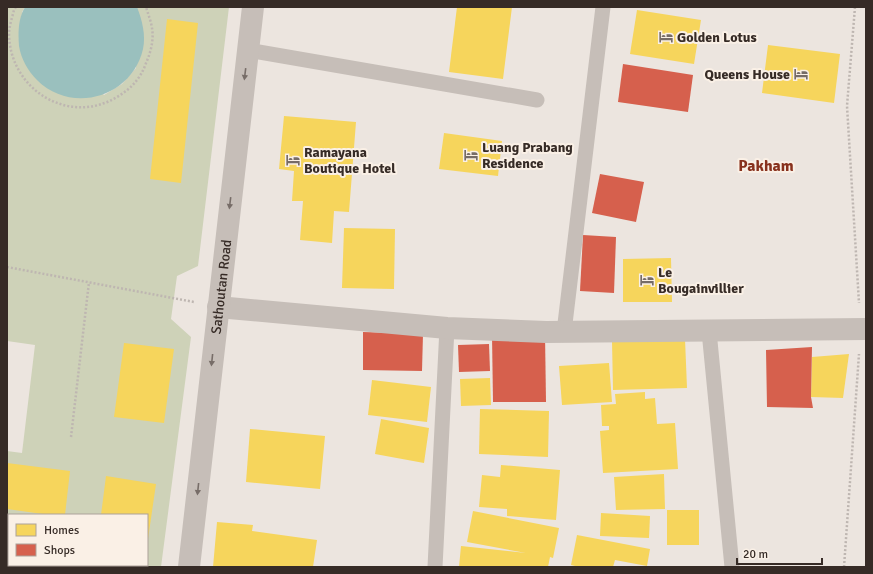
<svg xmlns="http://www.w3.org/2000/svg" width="873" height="574" font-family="Signika,sans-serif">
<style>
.green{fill:#ced2b8;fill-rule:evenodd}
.water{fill:#9ac0be}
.homes{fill:#f6d55c}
.shops{fill:#d6604d}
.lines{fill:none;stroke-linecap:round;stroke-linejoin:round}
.path{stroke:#beb6b1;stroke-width:2.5;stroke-dasharray:2 2;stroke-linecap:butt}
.service{stroke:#c6beb8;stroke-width:15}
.minor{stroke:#c6beb8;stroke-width:22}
.oneway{fill:#776d68}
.labels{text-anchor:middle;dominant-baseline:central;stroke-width:4;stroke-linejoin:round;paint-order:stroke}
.poi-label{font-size:14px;font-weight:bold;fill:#362b26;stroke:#faf0e6;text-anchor:start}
.street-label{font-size:14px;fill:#362b26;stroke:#faf0e6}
.quarter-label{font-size:16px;font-weight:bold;fill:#88311d;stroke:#faf0e6}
</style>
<rect width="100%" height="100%" fill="#ece5df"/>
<path class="green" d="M7,7H25L22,12L104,95L122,84L136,68L137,7H229L198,266L177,276L171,319L191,337L161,567H7V451L22,453L35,345L7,341ZM9,515H147V565H9Z"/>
<path class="water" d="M25,7H137C142,20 146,35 143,49C132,97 72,115 37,80C28,71 21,59 19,46C18,32 18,19 25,7Z"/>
<g class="homes">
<path d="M457,7H512L503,79L449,72Z"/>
<path d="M637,10L701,20L694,64L630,54Z"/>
<path d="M167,19L198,23L181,183L150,179Z"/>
<path d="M768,45L840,54L834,103L762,93Z"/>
<path d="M284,116L356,122L349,212L334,211L332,243L300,240L303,201H292L294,171L279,169Z"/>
<path d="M444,133L502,141L498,176L439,169Z"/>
<path d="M344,228L395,229L394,289L342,288Z"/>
<path d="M671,258L672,302H623V259Z"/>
<path d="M685,339L687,388L613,390L612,341Z"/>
<path d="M124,343L174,349L164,423L114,417Z"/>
<path d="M849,354L843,398L811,397L812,357Z"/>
<path d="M609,363L612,402L562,405L559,366Z"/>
<path d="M490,378L491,405L461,406L460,379Z"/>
<path d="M372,380L431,387L427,422L368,415Z"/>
<path d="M645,392V399L655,398L657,424L675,423L678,469L603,473L600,431L609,430V426H602L601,405L616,404L615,394Z"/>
<path d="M480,409L549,411L548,457L479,454Z"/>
<path d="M381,419L429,428L424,463L375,454Z"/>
<path d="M250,429L325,436L320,489L246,482Z"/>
<path d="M7,463L70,471L65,515H50L7,509Z"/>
<path d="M501,465L560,470L556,520L507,516V509L479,507L482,475L500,477Z"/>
<path d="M664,474L665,509L616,510L614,477Z"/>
<path d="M106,476L156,484L148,539H147V515H101Z"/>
<rect x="667" y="510" width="32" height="35"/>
<path d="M473,511L559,528L553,558L550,557L548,567H459L461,546L526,553L467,542Z"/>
<path d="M601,513L650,516L649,538L600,536Z"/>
<path d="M217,522L253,525L252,531L317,540L313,567H213Z"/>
<path d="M7,534H9V565H49V567H7Z"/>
<path d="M577,535L650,549L647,566L615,560L613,567H579L571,565Z"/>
</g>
<g class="shops">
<path d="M623,64L693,75L688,112L618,102Z"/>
<path d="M600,174L644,182L636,222L592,213Z"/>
<path d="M583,235L616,237L614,293L580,291Z"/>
<path d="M363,332L423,334L422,371L363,370Z"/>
<path d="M545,334L546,402H493L492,335Z"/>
<path d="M489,344L490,371L459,372L458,345Z"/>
<path d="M812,347L811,397L813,408L767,407L766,350Z"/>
</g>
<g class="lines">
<g class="path">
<path d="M16,7L14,10C12,18 9,27 9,34C10,90 69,126 117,97C131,89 141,78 146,63C151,52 154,39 152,28C151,21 148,14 146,7"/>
<path d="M855,7L847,106L859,303"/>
<path d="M7,267L194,302"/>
<path d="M71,437L89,282"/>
<path d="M844,567L859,354"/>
</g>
<g class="service">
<path d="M248,50L537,100"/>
<path d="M709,331L732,567"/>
<path d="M564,332L603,7"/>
<path d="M435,567L447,328"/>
</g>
<g class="minor">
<path d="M218,307L447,328L546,332L866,329"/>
<path id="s1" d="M189,567L253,7"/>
</g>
</g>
<defs><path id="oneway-solid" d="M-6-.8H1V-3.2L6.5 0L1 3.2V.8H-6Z"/></defs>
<g class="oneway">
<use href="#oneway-solid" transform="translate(245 74) rotate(97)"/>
<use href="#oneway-solid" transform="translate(230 203) rotate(97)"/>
<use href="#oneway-solid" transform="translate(212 360) rotate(96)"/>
<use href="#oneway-solid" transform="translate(198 489) rotate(96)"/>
</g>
<defs>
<symbol id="hotel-bare" viewBox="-9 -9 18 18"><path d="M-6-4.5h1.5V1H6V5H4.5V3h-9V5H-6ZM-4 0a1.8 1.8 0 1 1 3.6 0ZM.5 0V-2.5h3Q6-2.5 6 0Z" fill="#766c67" stroke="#faf0e6" stroke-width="2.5" paint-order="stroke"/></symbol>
</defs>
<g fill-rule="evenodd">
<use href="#hotel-bare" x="656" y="27" width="20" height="20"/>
<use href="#hotel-bare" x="791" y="64" width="20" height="20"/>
<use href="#hotel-bare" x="461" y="145" width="20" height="20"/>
<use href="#hotel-bare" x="283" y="150" width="20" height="20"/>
<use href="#hotel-bare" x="637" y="270" width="20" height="20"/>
</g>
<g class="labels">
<g class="poi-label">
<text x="677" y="37">Golden Lotus</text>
<text x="790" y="74" text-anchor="end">Queens House</text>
<text x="482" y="147">Luang Prabang<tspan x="482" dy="16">Residence</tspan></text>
<text x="304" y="152">Ramayana<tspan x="304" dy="16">Boutique Hotel</tspan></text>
<text x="658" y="272">Le<tspan x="658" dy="16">Bougainvillier</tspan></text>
</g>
<g class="street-label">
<text stroke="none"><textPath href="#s1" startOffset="282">Sathoutan Road</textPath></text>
</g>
<g class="quarter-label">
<text x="766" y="166">Pakham</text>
</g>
</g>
<rect width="873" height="574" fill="none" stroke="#362b26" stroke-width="16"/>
<rect x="8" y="514" width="140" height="52" fill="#faf0e6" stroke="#aca199"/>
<rect x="16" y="524" width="20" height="12" fill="#f6d55c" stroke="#aca199"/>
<text x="44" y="534" font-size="12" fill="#362b26">Homes</text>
<rect x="16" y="544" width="20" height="12" fill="#d6604d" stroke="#aca199"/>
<text x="44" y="554" font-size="12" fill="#362b26">Shops</text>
<path d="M737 558v6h85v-6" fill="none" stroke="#362b26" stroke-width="2"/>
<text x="743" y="558" font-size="12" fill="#362b26" stroke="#faf0e6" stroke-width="3" paint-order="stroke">20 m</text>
</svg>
